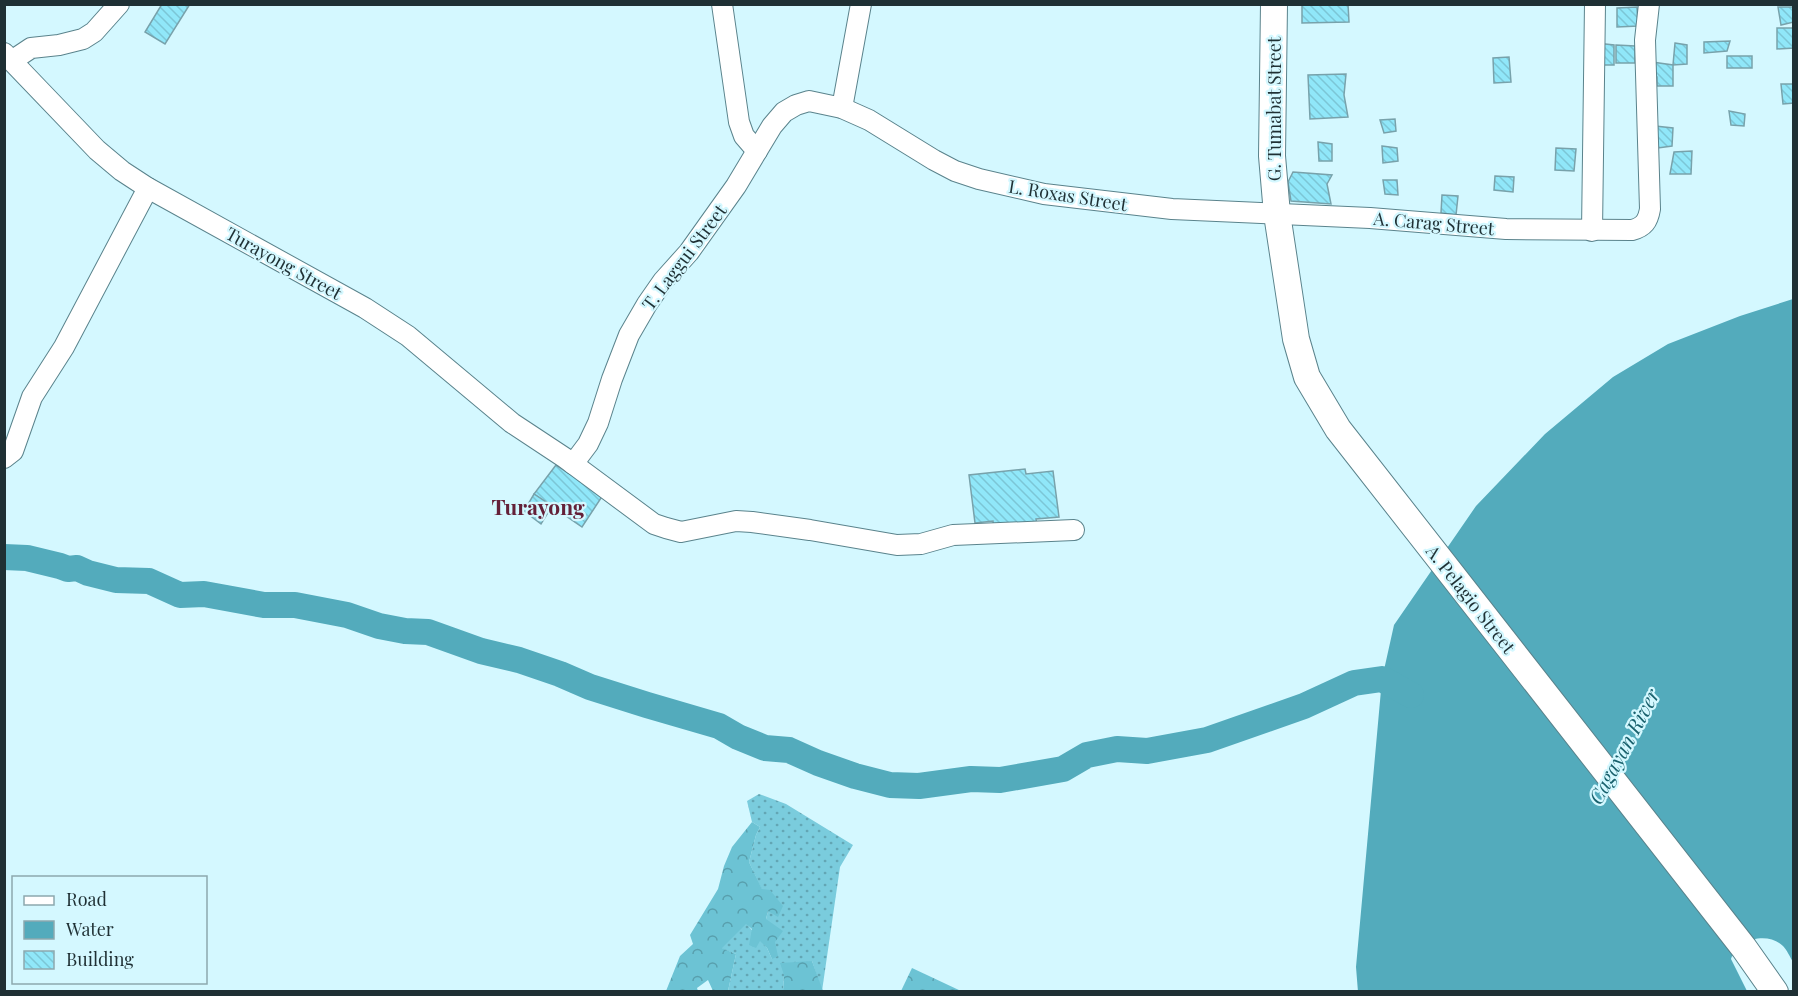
<svg xmlns="http://www.w3.org/2000/svg" width="1798" height="996" font-family="'Playfair Display',serif">
<style>
.grass{fill:url(#grass-dots)}
.forest{fill:url(#forest-crowns)}
.water{fill:#53abbc}
.lines{fill:none;stroke-linecap:round;stroke-linejoin:round}
.river{stroke:#53abbc;stroke-width:26}
.building{fill:url(#building-back-hatch);stroke:#78a2ab;stroke-width:1.5}
.minor-casing{stroke:#5a838c;stroke-width:22}
.major-casing{stroke:#5a838c;stroke-width:28}
.minor{stroke:#fff;stroke-width:20}
.major{stroke:#fff;stroke-width:26}
.labels{text-anchor:middle;dominant-baseline:central;stroke-width:4.5;stroke-linejoin:round;paint-order:stroke}
.street-label{font-size:18px;fill:#1f3034;stroke:#d4f8ff}
.water-label{font-size:20px;font-style:italic;fill:#19616d;stroke:#d4f8ff}
.quarter-label{font-size:21px;font-weight:bold;fill:#642038;stroke:#d4f8ff}
</style>
<defs>
<pattern id="grass-dots" width="8" height="8" patternUnits="userSpaceOnUse" patternTransform="scale(1.5)"><rect width="8" height="8" fill="#7accdd"/><path d="M2 2h.1M6 6h.1" fill="none" stroke="#63a6b4" stroke-width="1.8" stroke-linecap="round"/></pattern>
<pattern id="forest-crowns" width="20" height="18" patternUnits="userSpaceOnUse" patternTransform="scale(1.5)"><rect width="20" height="18" fill="#6cc3d4"/><path d="M2 6a3 3 0 1 1 6 0M12 15a3 3 0 1 1 6 0" fill="none" stroke="#589fad"/></pattern>
<pattern id="building-back-hatch" width="6" height="6" patternUnits="userSpaceOnUse" patternTransform="scale(1.5)"><rect width="6" height="6" fill="#90e7f9"/><path d="M-1 5l2 2M0 0l6 6M5-1l2 2" fill="none" stroke="#7cc6d6"/></pattern>
</defs>
<rect width="100%" height="100%" fill="#d4f8ff"/>
<path class="grass" d="M759,794L786,804L853,845L840,867L822,991L812,961L784,975L783,991H728L736,954L721,948L746,923L767,948L772,959L766,919L768,911L762,890L749,862L756,835L760,827L752,822L747,801Z"/>
<g class="forest">
<path d="M752,822L760,827L756,835L749,862L762,889L770,890L783,906L778,917L768,911L766,919L783,931L775,942L778,956L772,959L767,948L760,941L756,948L749,945L752,929L746,924L722,948L736,954L728,991H713L708,980L697,988L698,991H666L680,956L693,944L690,935L718,889L724,866L732,847Z"/>
<path d="M812,961L823,991H783L784,975L780,963Z"/>
<path d="M912,968L961,991H901Z"/>
</g>
<path class="water" d="M1793,299V962C1790,957 1787,950 1783,946C1768,931 1737,939 1731,959L1747,991L1358,992L1356,967L1382,679L1394,625L1476,506L1545,434L1613,377L1668,344L1740,316Z"/>
<g class="lines">
<path class="river" d="M4,557L27,558L60,566L68,569L77,568L88,573L116,580L149,581L180,595L204,594L264,605H295L347,615L379,626L405,631L428,632L481,651L519,660L560,674L590,687L647,705L719,726L738,737L765,748L789,750L818,763L855,776L890,785L919,786L971,779L1000,780L1063,769L1087,755L1117,749L1147,751L1207,740L1304,706L1354,683L1382,679L1411,695"/>
</g>
<g class="building">
<path d="M162,4H190L165,44L145,32Z"/>
<path d="M1302,4H1348L1349,22L1302,23Z"/>
<path d="M1637,7L1638,26L1617,27V8Z"/>
<path d="M1778,7H1794V22L1781,25Z"/>
<path d="M1777,28H1794V48L1777,49Z"/>
<path d="M1730,41L1727,51L1704,53V42Z"/>
<path d="M1596,43L1614,45V65H1597Z"/>
<path d="M1675,43L1687,45V64L1673,65Z"/>
<path d="M1616,45L1635,46V63H1616Z"/>
<rect x="1727" y="56" width="25" height="12"/>
<path d="M1509,57L1511,82L1494,83L1493,58Z"/>
<path d="M1652,62L1673,65V86H1657V77L1651,74Z"/>
<path d="M1346,74L1344,95L1348,117L1310,119L1308,75Z"/>
<path d="M1781,84H1794V103L1783,104Z"/>
<path d="M1729,111L1745,114L1744,126L1731,125Z"/>
<path d="M1395,119L1396,131L1384,133L1380,120Z"/>
<path d="M1655,126L1673,128L1672,146L1658,148Z"/>
<path d="M1318,142L1332,144V161H1319Z"/>
<path d="M1382,146L1397,148L1398,161L1383,163Z"/>
<path d="M1556,148L1576,149L1574,171L1555,170Z"/>
<path d="M1692,151L1691,174H1670L1674,152Z"/>
<path d="M1293,172L1332,175L1327,184L1331,204L1291,201L1288,182Z"/>
<path d="M1495,176L1514,177L1513,192L1494,190Z"/>
<path d="M1383,180H1397L1398,195L1385,194Z"/>
<path d="M1442,195L1458,196L1456,215L1441,213Z"/>
<path d="M556,465L603,495L582,527L534,494Z"/>
<path d="M1025,469L1026,474L1053,471L1059,517L1036,519L1037,525L994,530L993,521L975,523L969,475Z"/>
<path d="M534,494L552,506L541,524L524,511Z"/>
</g>
<g class="lines">
<defs>
<g id="minor">
<path d="M722,4L739,122L744,136L757,151"/>
<path d="M4,53L97,150L122,171L148,188L365,308L408,336L512,423L565,458L654,524L666,528L681,532L736,521L752,522L810,530L897,545L921,544L953,535L1074,530"/>
<path d="M13,60L31,48L59,45L83,39L94,32L119,4"/>
<path d="M842,108L861,4"/>
<path d="M1592,231L1595,4"/>
<path d="M4,458L13,451L32,397L64,347L148,188"/>
<path d="M573,464L588,444L598,423L612,379L629,335L647,304L663,281L689,252L736,186L772,126L784,112L796,105L809,101L842,108L869,120L934,160L955,171L979,179L1044,194L1172,209L1370,218L1506,229L1632,230C1644,227 1648,221 1650,209L1645,40L1649,4"/>
</g>
<path id="major" d="M1274,4L1272,156L1277,214L1296,339L1307,377L1338,429L1744,948L1775,992"/>
</defs>
<use href="#minor" class="minor-casing"/>
<use href="#major" class="major-casing"/>
<use href="#minor" class="minor"/>
<use href="#major" class="major"/>
</g>
<g class="labels">
<g class="street-label">
<text transform="translate(1274 109) rotate(-90)">G. Tumabat Street</text>
<text transform="translate(1068 195) rotate(9)">L. Roxas Street</text>
<text transform="translate(1434 223) rotate(5)">A. Carag Street</text>
<text transform="translate(684 257) rotate(-53)">T. Laggui Street</text>
<text transform="translate(284 263) rotate(29)">Turayong Street</text>
<text transform="translate(1471 599) rotate(52)">A. Pelagio Street</text>
</g>
<g class="water-label">
<text transform="translate(1623 746) rotate(-62)">Cagayan River</text>
</g>
<g class="quarter-label">
<text x="538" y="506">Turayong</text>
</g>
</g>
<rect width="1798" height="996" fill="none" stroke="#1f3034" stroke-width="12"/>
<rect x="12" y="876" width="195" height="108" fill="#d4f8ff" stroke="#8ca8ae" stroke-width="1.5"/>
<rect x="24" y="896" width="30" height="9" fill="#ffffff" stroke="#8ca8ae" stroke-width="1.5"/>
<text x="66" y="906" font-size="18" fill="#1f3034">Road</text>
<rect x="24" y="921" width="30" height="18" fill="#53abbc" stroke="#8ca8ae" stroke-width="1.5"/>
<text x="66" y="936" font-size="18" fill="#1f3034">Water</text>
<rect x="24" y="951" width="30" height="18" fill="url(#building-back-hatch)" stroke="#8ca8ae" stroke-width="1.5"/>
<text x="66" y="966" font-size="18" fill="#1f3034">Building</text>
</svg>
